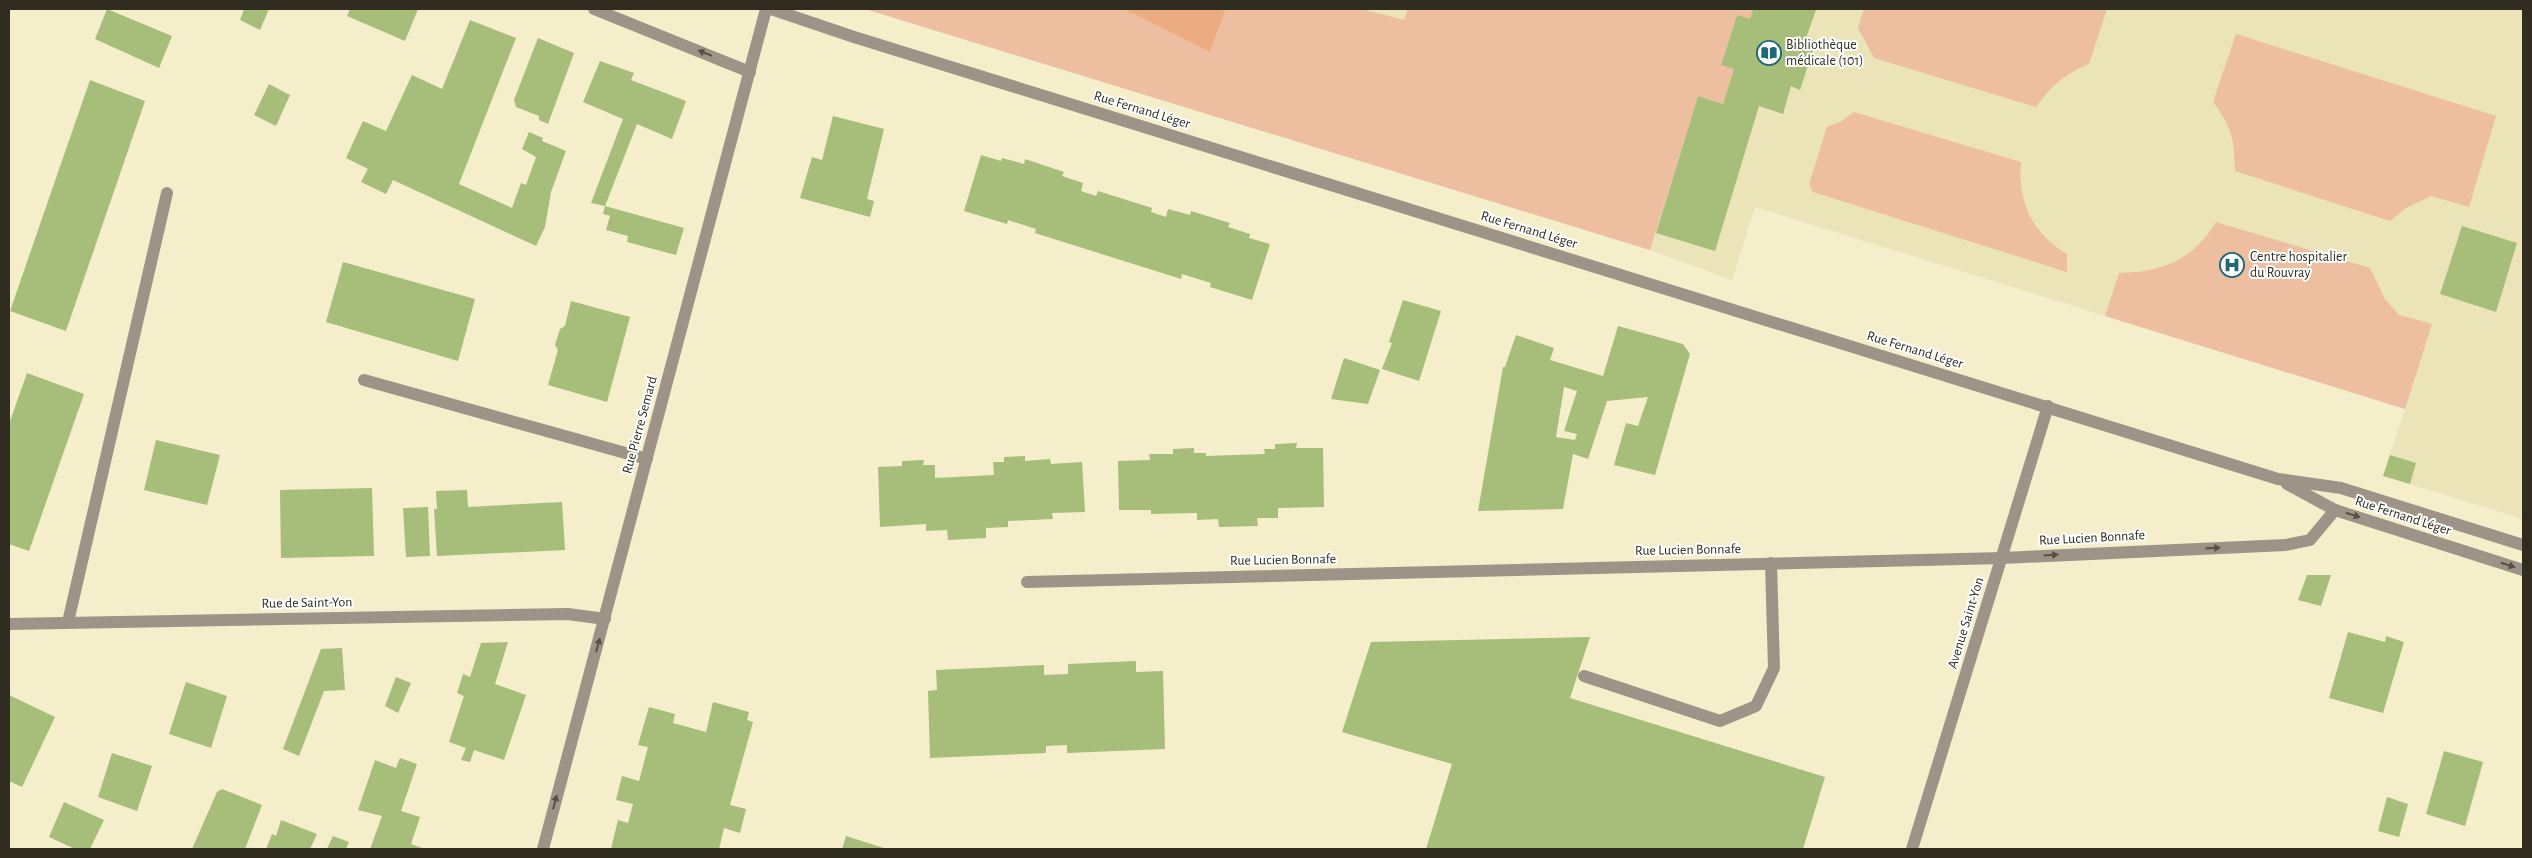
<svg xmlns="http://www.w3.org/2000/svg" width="2532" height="858" font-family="'Alegreya Sans',sans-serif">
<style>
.built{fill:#eae4b8}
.green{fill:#edbe9f}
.forest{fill:#ecac82}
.building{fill:#a7bd7a;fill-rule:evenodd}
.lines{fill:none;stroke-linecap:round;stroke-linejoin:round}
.minor{stroke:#9d9487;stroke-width:12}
.oneway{fill:#565144}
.labels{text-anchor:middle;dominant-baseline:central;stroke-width:4;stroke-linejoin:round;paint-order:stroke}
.poi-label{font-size:14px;fill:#302d20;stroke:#fff;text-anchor:start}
.street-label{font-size:14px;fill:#302d20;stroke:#fff}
</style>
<rect width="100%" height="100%" fill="#f4eecb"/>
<path class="built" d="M865,9H2523V519L2383,476L2405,409L1755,207L1732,280L1650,250Z"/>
<g class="green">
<path d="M865,9H1124L1210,52L1226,9H1362L1404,20L1408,9H1753L1750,19L1737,15L1721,64L1734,69L1723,104L1698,96L1650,250Z"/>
<path d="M1864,9H2107L2089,64C2063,75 2053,84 2036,107L1874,58L1858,28Z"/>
<path d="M2236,34L2496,116L2469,207L2431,196L2406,208L2390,221L2235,171C2234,139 2233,129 2213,102Z"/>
<path d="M1854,112L2021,162C2017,202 2033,234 2067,254V272L1813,192L1809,184L1827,127L1840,122Z"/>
<path d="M2216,222L2370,268L2385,299L2399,315L2432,324L2405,409L2105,316L2119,273C2163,272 2193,260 2216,222Z"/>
</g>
<path class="forest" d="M1124,9H1226L1210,52Z"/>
<g class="building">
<path d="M107,9L172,36L159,68L95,39Z"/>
<path d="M244,9H269L260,30L240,20Z"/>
<path d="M350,9H418L405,41L347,16Z"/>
<path d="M1753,9L1816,10L1806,38L1816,41L1800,90L1791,86L1783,114L1759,106L1715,251L1656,233L1698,96L1723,104L1734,69L1721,65L1737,15L1750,19Z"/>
<path d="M470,20L516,38L459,184L512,208L521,183L526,185L536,157L522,149L529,132L543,138L542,141L566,151L551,192L545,227L536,246L393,180L386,194L361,182L368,169L346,158L363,121L386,131L412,75L442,89Z"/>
<path d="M538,38L574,53L548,124L539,120V116L516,107L514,100Z"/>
<path d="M600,61L634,73L631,80L686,101L672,139L637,124L605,206L591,203L623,119L583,102Z"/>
<path d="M90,80L145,101L66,331L10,311Z"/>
<path d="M269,84L290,95L276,126L254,115Z"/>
<path d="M833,116L884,129L867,199L874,201L870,217L800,198L812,157L822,160Z"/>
<path d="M981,155L1001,161L1002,158L1024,164L1025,159L1064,172L1062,176L1083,183L1081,191L1096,196L1098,191L1152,208L1151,212L1166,217L1168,209L1190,215L1191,211L1230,223L1228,227L1250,234L1249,238L1270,244L1252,300L1210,287L1211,283L1182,274L1181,279L1035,233L1036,229L1008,220L1007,224L964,211Z"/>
<path d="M605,206L684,228L676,255L627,242L628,236L606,230L610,216L603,214Z"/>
<path d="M2462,226L2517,243L2496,312L2440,294Z"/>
<path d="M343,262L475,299L458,361L326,322Z"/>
<path d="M1403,300L1441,311L1419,381L1382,369L1392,343L1389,342Z"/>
<path d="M571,301L630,317L607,402L548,385L558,350L555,345L560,329L565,326Z"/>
<path d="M1618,326L1683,344L1690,354L1655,475L1614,465L1626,423L1638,426L1648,397L1607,401L1588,459L1573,454L1563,509L1478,511L1503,367H1505L1516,335L1554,348L1550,360L1603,376ZM1564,387L1577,391L1564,431L1577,434L1575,440L1556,437Z"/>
<path d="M1344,358L1380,370L1368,404L1331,399Z"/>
<path d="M27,373L84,394L29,551L9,544V424Z"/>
<path d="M156,440L220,455L207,505L144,490Z"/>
<path d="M1297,443L1296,448H1323L1324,507L1278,508V518H1257L1258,526L1219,527L1218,519L1197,520V513L1151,514V510H1119L1118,461L1150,460L1149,454H1173V449L1194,448V453H1206V456L1265,454L1264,449H1275V444Z"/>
<path d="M2390,455L2416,463L2410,484L2383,476Z"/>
<path d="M1025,456V461L1050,459L1051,464L1082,462L1085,512L1052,513L1053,519L1008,521V527L986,528V538L948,540L947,530L926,531V524L880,527L878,467L902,466V461L924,460L923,465H935V478L994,475L993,462H1004V457Z"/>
<path d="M372,488L374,556L281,558L280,490Z"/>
<path d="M467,490L468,507L562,502L565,550L437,556L434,509H437L436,491Z"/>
<path d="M428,507L430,556L406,557L403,508Z"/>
<path d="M2307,575H2331L2321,606L2298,600Z"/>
<path d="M2348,632L2385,642L2386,636L2404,642L2383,713L2329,698Z"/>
<path d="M1590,637L1570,698L1825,777L1803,849H1426L1452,764L1342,732L1371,642Z"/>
<path d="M508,642L495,684L526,695L504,760L474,750L470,762L461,760L466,748L449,742L464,696L457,693L463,674L470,677L481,643Z"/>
<path d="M342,648L345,690L324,691L299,756L283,749L321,649Z"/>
<path d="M1136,661V672L1163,671L1165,749L1067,753V745L1046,746V753L930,758L928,691L937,690L936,670L1044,665V675L1068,674V664Z"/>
<path d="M396,677L411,683L398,713L385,706Z"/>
<path d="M186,682L227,696L211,748L169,734Z"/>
<path d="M9,695L55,717L22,787L9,781Z"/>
<path d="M713,702L749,712L747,720L753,722L730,805L746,809L740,833L724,828L719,849H611L618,820L628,823L633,804L616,800L622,776L639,781L648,747L638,745L649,707L675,714L673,723L706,732Z"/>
<path d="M2444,751L2483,762L2465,826L2426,814Z"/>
<path d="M112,753L152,766L137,811L98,797Z"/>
<path d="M400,758L417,764L401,811L420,817L411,844L425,849H370L382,816L358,810L375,760L396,768Z"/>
<path d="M222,789L262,805L245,849H192L217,792Z"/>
<path d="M2387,797L2408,804L2399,837L2378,831Z"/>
<path d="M64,802L104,820L90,849H75L49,837Z"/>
<path d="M281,820L317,834L310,849H266L272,834L276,836Z"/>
<path d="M333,836L349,842L346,849H327Z"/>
<path d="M846,836L887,849H842Z"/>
</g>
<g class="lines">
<g class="minor">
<path d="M594,9L750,72"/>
<path d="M771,9L854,37L2278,479L2341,488L2523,545"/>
<path d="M364,380L647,459"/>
<path d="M2287,484L2335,510L2523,570"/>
<path d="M1027,582L2002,558L2286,545L2310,540L2335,510"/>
<path d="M68,622L167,193"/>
<path d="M9,624L568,614L605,619"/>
<path d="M1584,676L1720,721L1756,706L1774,668L1771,563"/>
<path d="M543,849L766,9"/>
<path d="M1912,849L2048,406"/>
</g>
</g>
<defs><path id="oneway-solid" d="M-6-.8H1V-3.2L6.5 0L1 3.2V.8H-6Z" transform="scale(1.25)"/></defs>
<g class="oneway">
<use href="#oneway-solid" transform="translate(705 53) rotate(-158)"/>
<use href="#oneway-solid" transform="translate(2353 515) rotate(18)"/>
<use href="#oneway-solid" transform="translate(2213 548) rotate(-3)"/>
<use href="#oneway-solid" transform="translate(2051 555) rotate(-3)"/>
<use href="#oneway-solid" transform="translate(2508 565) rotate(18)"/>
<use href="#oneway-solid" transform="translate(598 645) rotate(-75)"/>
<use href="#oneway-solid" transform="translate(555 802) rotate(-75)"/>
</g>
<defs>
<symbol id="library-ring" viewBox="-11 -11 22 22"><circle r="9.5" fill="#fff" stroke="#216777" stroke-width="1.5"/><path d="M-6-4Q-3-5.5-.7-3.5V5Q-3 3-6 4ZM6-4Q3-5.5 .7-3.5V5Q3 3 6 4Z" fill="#216777"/></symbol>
<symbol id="hospital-ring" viewBox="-11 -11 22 22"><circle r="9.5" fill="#fff" stroke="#216777" stroke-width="1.5"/><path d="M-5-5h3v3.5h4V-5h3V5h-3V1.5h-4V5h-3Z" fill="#216777"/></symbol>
</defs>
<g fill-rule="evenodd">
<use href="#library-ring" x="1755" y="39" width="28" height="28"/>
<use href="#hospital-ring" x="2218" y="251" width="28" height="28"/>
</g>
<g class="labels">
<g class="poi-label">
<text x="1786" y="45">Bibliothèque<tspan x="1786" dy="16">médicale (101)</tspan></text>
<text x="2250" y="257">Centre hospitalier<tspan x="2250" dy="16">du Rouvray</tspan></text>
</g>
<g class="street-label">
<text transform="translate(1142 110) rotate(17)">Rue Fernand Léger</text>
<text transform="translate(1529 230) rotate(17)">Rue Fernand Léger</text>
<text transform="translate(1915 350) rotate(17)">Rue Fernand Léger</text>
<text transform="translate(640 425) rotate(-75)">Rue Pierre Semard</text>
<text transform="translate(2403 516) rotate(18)">Rue Fernand Léger</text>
<text transform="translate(2092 538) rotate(-3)">Rue Lucien Bonnafe</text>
<text transform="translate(1688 550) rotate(-1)">Rue Lucien Bonnafe</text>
<text transform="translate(1283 560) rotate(-1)">Rue Lucien Bonnafe</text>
<text transform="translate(307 603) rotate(-1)">Rue de Saint-Yon</text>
<text transform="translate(1966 623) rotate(-73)">Avenue Saint-Yon</text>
</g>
</g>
<rect width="2532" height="858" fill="none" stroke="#302d20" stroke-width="20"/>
</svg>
